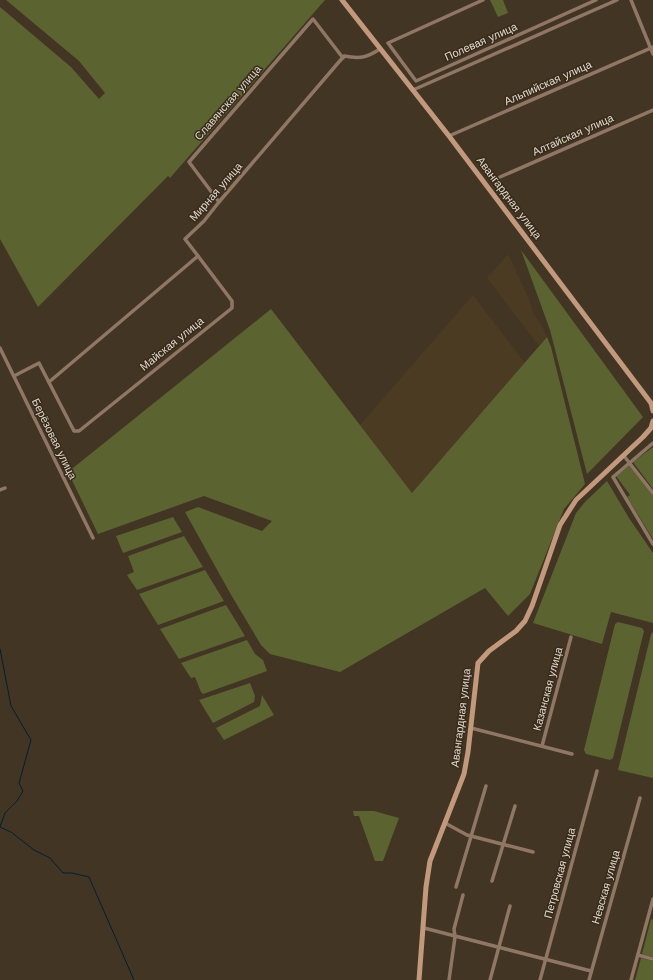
<svg xmlns="http://www.w3.org/2000/svg" width="653" height="980" font-family="'Work Sans',sans-serif">
<style>
.built{fill:#4c3b23}
.green{fill:#5b6331}
.lines{fill:none;stroke-linecap:round;stroke-linejoin:round}
.stream{stroke:#011f35;stroke-width:1}
.minor{stroke:#907665;stroke-width:3.5}
.secondary{stroke:#c2997d;stroke-width:5}
.labels{text-anchor:middle;dominant-baseline:central;stroke-width:3;stroke-linejoin:round;paint-order:stroke}
.street-label{font-size:11px;fill:#e1d8ce;stroke:#382b1a}
</style>
<rect width="100%" height="100%" fill="#423523"/>
<g class="built">
<path d="M508,254L529,299L534,315L541,324L547,337L539,346L487,278Z"/>
<path d="M473,295L525,363L412,494L360,425Z"/>
</g>
<g class="green">
<path d="M6,0H325L170,178L168,176L38,307L0,239V7L71,67L99,99L105,93L79,61Z"/>
<path d="M490,0H503L508,13L498,17Z"/>
<path d="M521,250L643,417L587,474L550,330Z"/>
<path d="M271,309L412,493L547,337L551,347L585,484L564,509L530,594L508,616L485,588L340,672L270,654L261,645L230,593L185,512L198,507L262,531L272,521L204,496L98,534L68,472Z"/>
<path d="M653,447V489L633,462Z"/>
<path d="M630,465L653,495V539L627,497L630,495L616,476Z"/>
<path d="M607,481L629,518L653,553V623L611,612L602,644L533,623L576,513L585,502Z"/>
<path d="M173,517L182,532L123,553L116,536Z"/>
<path d="M184,536L203,567L137,590L127,575L134,572L128,556Z"/>
<path d="M205,570L224,601L158,625L139,594Z"/>
<path d="M226,605L245,636L179,659L160,629Z"/>
<path d="M618,622L642,628L644,631L613,758L610,760L586,754L584,750L615,624Z"/>
<path d="M653,632V778L618,770L651,634Z"/>
<path d="M247,640L255,654L263,660L267,671L203,694L201,692L195,677L191,678L181,663Z"/>
<path d="M250,683L255,696L254,702L213,723L199,700Z"/>
<path d="M262,695L274,715L224,740L216,728L260,706Z"/>
<path d="M353,811H374L399,818L383,861H375L359,816H354Z"/>
<path d="M651,919L653,920V957L642,954Z"/>
<path d="M641,958L653,961V980H635Z"/>
</g>
<g class="lines">
<path class="stream" d="M0,649L11,706L31,740L19,783L23,791L17,801L5,813L0,827L11,832L34,850L50,858L63,873H72L89,877L134,980"/>
<g class="minor">
<path d="M483,0L388,43L416,81L596,0"/>
<path d="M631,0L653,54"/>
<path d="M413,90L617,0"/>
<path d="M449,136L653,47"/>
<path d="M500,177L653,110"/>
<path d="M219,202L189,162L313,19L343,58"/>
<path d="M0,348L93,538"/>
<path d="M14,376L39,363L74,431H79L232,308V301L198,256"/>
<path d="M49,382L198,256L185,239L204,221L219,202L344,56C360,59 366,58 380,49"/>
<path d="M653,443L613,477L653,544"/>
<path d="M624,456L653,493"/>
<path d="M0,490L5,488"/>
<path d="M471,728L572,754"/>
<path d="M542,746L571,637"/>
<path d="M445,823L467,835L533,852"/>
<path d="M492,881L515,806"/>
<path d="M456,887L486,786"/>
<path d="M424,928L591,971"/>
<path d="M638,955L653,959"/>
<path d="M449,980L455,937L454,929L463,895"/>
<path d="M490,980L510,906"/>
<path d="M540,980L597,771"/>
<path d="M589,980L640,798"/>
<path d="M631,980L653,899"/>
</g>
<g class="secondary">
<path d="M342,0L449,136L651,403L653,411"/>
<path d="M419,980L426,887L430,861L464,774L468,752L478,663L489,651L516,631L525,621L532,606L560,525L576,500L643,437L651,428L653,421"/>
</g>
</g>
<g class="labels">
<g class="street-label">
<text transform="translate(481 42) rotate(-24)">Полевая улица</text>
<text transform="translate(548 83) rotate(-24)">Альпийская улица</text>
<text transform="translate(228 103) rotate(-49)">Славянская улица</text>
<text transform="translate(573 135) rotate(-24)">Алтайская улица</text>
<text transform="translate(216 192) rotate(-49)">Мирная улица</text>
<text transform="translate(509 198) rotate(53)">Авангардная улица</text>
<text transform="translate(172 344) rotate(-39)">Майская улица</text>
<text transform="translate(54 439) rotate(64)">Берёзовая улица</text>
<text transform="translate(548 689) rotate(-75)">Казанская улица</text>
<text transform="translate(461 718) rotate(-83)">Авангардная улица</text>
<text transform="translate(560 873) rotate(-75)">Петровская улица</text>
<text transform="translate(606 887) rotate(-74)">Невская улица</text>
</g>
</g>
</svg>
